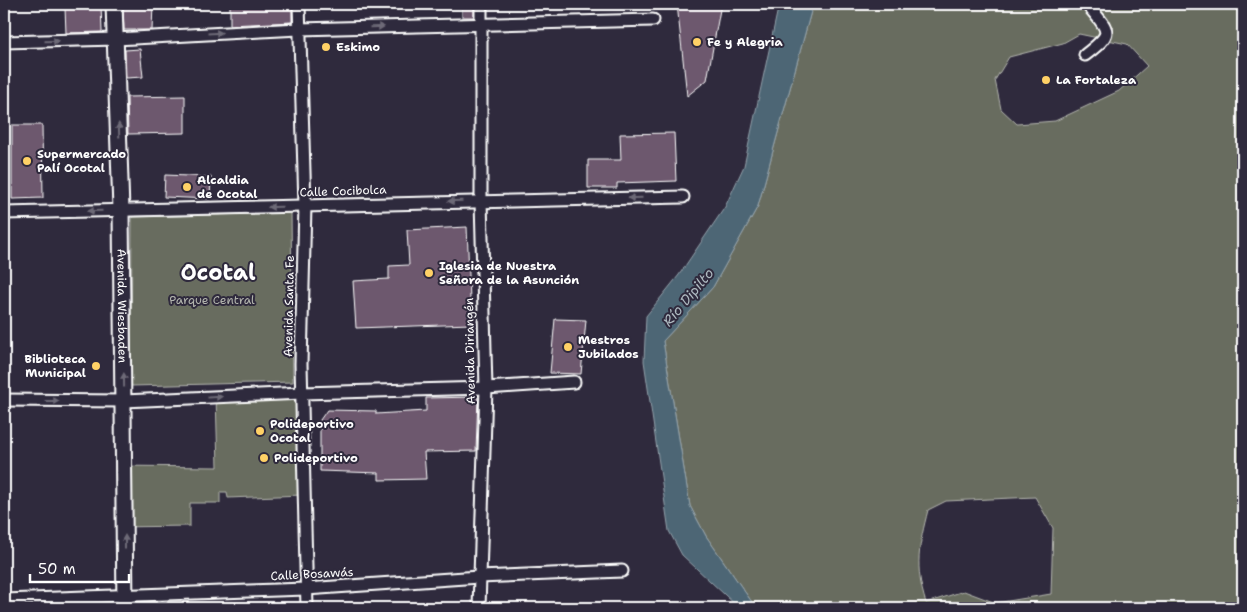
<svg xmlns="http://www.w3.org/2000/svg" width="1247" height="612" font-family="'Shantell Sans',sans-serif">
<style>
.green{fill:#686c5f;stroke:#b4b6af;fill-rule:evenodd}
.water{fill:#4d6675;stroke:#94a3ac}
.building{fill:#6d586e;stroke:#fff}
.lines{fill:none;stroke-linecap:round;stroke-linejoin:round}
.minor-casing{stroke:#fff;stroke-width:15}
.tertiary-casing{stroke:#fff;stroke-width:19}
.minor{stroke:#2f2a3d;stroke-width:11}
.tertiary{stroke:#2f2a3d;stroke-width:15}
.oneway{fill:#6d6a77}
.poi-dot{fill:#ffd166;stroke:#2f2a3d;stroke-width:2}
.labels{text-anchor:middle;dominant-baseline:central;stroke-width:4;stroke-linejoin:round;paint-order:stroke}
.poi-label{font-size:12px;font-weight:bold;fill:#fff;stroke:#2f2a3d;text-anchor:start}
.street-label{font-size:12px;fill:#fff;stroke:#2f2a3d}
.park-label{font-size:12px;fill:#b4b6af;stroke:#2f2a3d}
.water-label{font-size:14px;font-style:italic;fill:#afbac1;stroke:#2f2a3d}
.town-label{font-size:22px;font-weight:bold;fill:#fff;stroke:#2f2a3d}
</style>
<rect width="100%" height="100%" fill="#2f2a3d"/>
<filter id="ink" filterUnits="userSpaceOnUse"><feTurbulence type="fractalNoise" baseFrequency=".02" numOctaves="2"/><feDisplacementMap in="SourceGraphic" scale="10" xChannelSelector="R" yChannelSelector="G"/><feConvolveMatrix kernelMatrix="1 2 1 2 8 2 1 2 1" color-interpolation-filters="sRGB"/></filter>
<g filter="url(#ink)">
<g class="green">
<path d="M813,4H1243V608H756L706,536L690,506L663,341L713,287L758,206ZM1079,34L1127,44L1147,66L1119,91L1055,121L1017,124L1001,109L995,80L1009,57L1063,43ZM1035,497L1053,528L1051,594L996,603L964,591L926,603C914,566 919,546 928,510L946,501Z"/>
<path d="M291,213L293,382L131,386L132,217Z"/>
<path d="M302,393V495L228,498L227,492H220V503H190V526L116,527L115,466L218,467L216,396Z"/>
</g>
<path class="water" d="M779,4H813L758,206L713,287L663,341L690,506L706,536L756,608H739L682,555L669,531L644,361L646,316L679,275L725,207L744,166Z"/>
<g class="building">
<path d="M123,4H153L152,30H124Z"/>
<path d="M230,4L292,5V22L230,25Z"/>
<path d="M677,4H721L707,80L687,96Z"/>
<rect x="462" y="5" width="12" height="12"/>
<path d="M101,6L102,32L66,33L65,8Z"/>
<path d="M140,49L143,77L126,78L125,50Z"/>
<path d="M185,96V133L128,134L127,97Z"/>
<path d="M12,125H42L43,198L12,199Z"/>
<path d="M674,133L676,181L617,183V188H588V160H621L620,134Z"/>
<path d="M165,175L211,177L210,199L164,197Z"/>
<path d="M467,227L471,324L356,328L353,281L389,279V266L409,265L407,230Z"/>
<path d="M555,319L586,320L581,374L550,373Z"/>
<path d="M478,397L476,451L424,452L426,479L379,480V473L320,471V420L327,410L376,411V414L426,411V398Z"/>
</g>
<g class="lines">
<defs>
<g id="minor">
<path d="M299,4L305,206L301,364L307,608"/>
<path d="M4,42L116,39L299,29L653,20"/>
<path d="M1085,55C1116,31 1109,32 1087,4"/>
<path d="M4,213L683,197"/>
<path d="M4,400L124,401L302,393L486,388L574,382"/>
<path d="M4,600L306,589L479,577L622,571"/>
<path d="M479,608L486,388L481,201V4"/>
</g>
<g id="tertiary">
<path id="s1" d="M114,4L121,210L125,608"/>
</g>
</defs>
<use href="#minor" class="minor-casing"/>
<use href="#tertiary" class="tertiary-casing"/>
<use href="#minor" class="minor"/>
<use href="#tertiary" class="tertiary"/>
</g>
<defs><path id="oneway-solid" d="M-6-.8H1V-3.2L6.5 0L1 3.2V.8H-6Z" transform="scale(1.25)"/></defs>
<g class="oneway">
<use href="#oneway-solid" transform="translate(377 27) rotate(-1)"/>
<use href="#oneway-solid" transform="translate(215 33) rotate(-3)"/>
<use href="#oneway-solid" transform="translate(52 41) rotate(-1)"/>
<use href="#oneway-solid" transform="translate(119 130) rotate(-92)"/>
<use href="#oneway-solid" transform="translate(635 198) rotate(179)"/>
<use href="#oneway-solid" transform="translate(455 201) rotate(178)"/>
<use href="#oneway-solid" transform="translate(275 207) rotate(179)"/>
<use href="#oneway-solid" transform="translate(95 211) rotate(179)"/>
<use href="#oneway-solid" transform="translate(124 380) rotate(-91)"/>
<use href="#oneway-solid" transform="translate(215 397) rotate(-3)"/>
<use href="#oneway-solid" transform="translate(52 401)"/>
<use href="#oneway-solid" transform="translate(125 542) rotate(-90)"/>
</g>
</g>
<g class="poi-dot">
<circle cx="697" cy="42" r="5"/>
<circle cx="326" cy="47" r="5"/>
<circle cx="1046" cy="80" r="5"/>
<circle cx="27" cy="161" r="5"/>
<circle cx="187" cy="187" r="5"/>
<circle cx="429" cy="273" r="5"/>
<circle cx="568" cy="347" r="5"/>
<circle cx="96" cy="366" r="5"/>
<circle cx="260" cy="431" r="5"/>
<circle cx="264" cy="458" r="5"/>
</g>
<g class="labels">
<g class="poi-label">
<text x="707" y="42">Fe y Alegria</text>
<text x="336" y="47">Eskimo</text>
<text x="1056" y="80">La Fortaleza</text>
<text x="37" y="154">Supermercado<tspan x="37" dy="14">Palí Ocotal</tspan></text>
<text x="197" y="180">Alcaldia<tspan x="197" dy="14">de Ocotal</tspan></text>
<text x="439" y="266">Iglesia de Nuestra<tspan x="439" dy="14">Señora de la Asunción</tspan></text>
<text x="578" y="340">Mestros<tspan x="578" dy="14">Jubilados</tspan></text>
<text x="86" y="359" text-anchor="end">Biblioteca<tspan x="86" dy="14">Municipal</tspan></text>
<text x="270" y="424">Polideportivo<tspan x="270" dy="14">Ocotal</tspan></text>
<text x="274" y="458">Polideportivo</text>
</g>
<g class="street-label">
<text transform="translate(343 191) rotate(-2)">Calle Cocibolca</text>
<text stroke="none"><textPath href="#s1" startOffset="302">Avenida Wiesbaden</textPath></text>
<text transform="translate(289 306) rotate(-89)">Avenida Santa Fe</text>
<text transform="translate(470 351) rotate(-91)">Avenida Diriangén</text>
<text transform="translate(312 574) rotate(-3)">Calle Bosawás</text>
</g>
<g class="park-label">
<text x="212" y="300">Parque Central</text>
</g>
<g class="water-label">
<text transform="translate(688 297) rotate(-50)">Río Dipilto</text>
</g>
<g class="town-label">
<text x="218" y="272">Ocotal</text>
</g>
</g>
<rect width="1247" height="612" fill="none" stroke="#2f2a3d" stroke-width="20"/>
<rect x="10" y="10" width="1227" height="592" fill="none" stroke="#fff" stroke-width="2" filter="url(#ink)"/>
<path d="M30 574v8h99v-8" fill="none" stroke="#ffffff" stroke-width="2.5"/>
<text x="38" y="574" font-size="15" fill="#ffffff" stroke="#2f2a3d" stroke-width="4" paint-order="stroke">50 m</text>
</svg>
